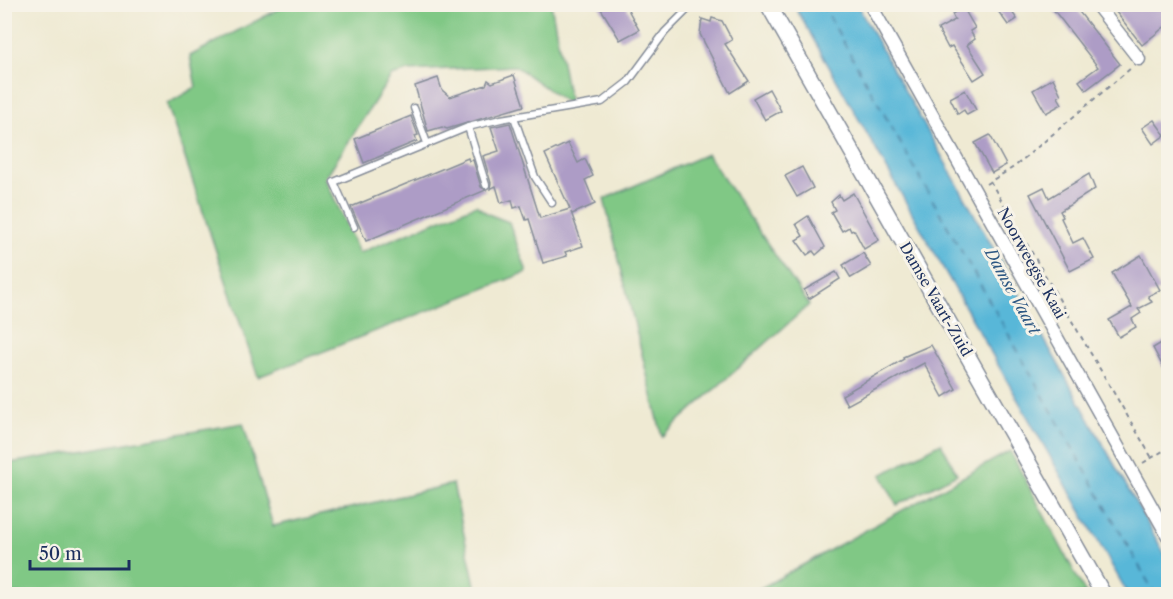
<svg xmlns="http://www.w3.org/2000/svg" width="1173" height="599" font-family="'Libre Caslon Text',serif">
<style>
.green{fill:#80c885;stroke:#4e7c72;stroke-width:1.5}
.water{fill:#59b7d8;stroke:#3a739b;stroke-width:1.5}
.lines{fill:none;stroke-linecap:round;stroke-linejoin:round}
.ferry{stroke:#2e5883;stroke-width:1.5;stroke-dasharray:8 6;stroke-linecap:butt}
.building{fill:#ad9cc6}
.service-casing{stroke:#858c98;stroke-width:9}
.minor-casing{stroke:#858c98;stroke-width:15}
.tertiary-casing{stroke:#858c98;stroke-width:18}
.path{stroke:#858c98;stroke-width:2;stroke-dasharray:4.5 4.5;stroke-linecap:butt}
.service{stroke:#fff;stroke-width:6}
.minor{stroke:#fff;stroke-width:12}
.tertiary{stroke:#fff;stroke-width:15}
.labels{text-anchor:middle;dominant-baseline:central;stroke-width:6;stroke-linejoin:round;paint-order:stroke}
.street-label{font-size:15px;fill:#1b2f5e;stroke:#f7f3e8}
.water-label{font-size:16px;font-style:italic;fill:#2e5883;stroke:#f7f3e8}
</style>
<rect width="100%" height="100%" fill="#f7f3e8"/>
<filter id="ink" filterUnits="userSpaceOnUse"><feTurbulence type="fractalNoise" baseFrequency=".0167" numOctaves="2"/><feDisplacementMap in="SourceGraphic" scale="12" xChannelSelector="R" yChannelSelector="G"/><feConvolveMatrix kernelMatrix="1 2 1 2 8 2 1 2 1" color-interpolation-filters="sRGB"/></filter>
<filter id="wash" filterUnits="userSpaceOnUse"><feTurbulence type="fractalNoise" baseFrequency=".008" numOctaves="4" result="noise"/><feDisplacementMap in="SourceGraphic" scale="24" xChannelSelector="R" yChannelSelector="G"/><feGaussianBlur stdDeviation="1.35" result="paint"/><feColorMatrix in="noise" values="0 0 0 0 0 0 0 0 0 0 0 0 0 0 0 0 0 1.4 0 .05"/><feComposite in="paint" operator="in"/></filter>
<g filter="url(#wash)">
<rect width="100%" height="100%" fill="#efead3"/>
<g class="green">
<path d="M551,4L570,105L515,66L408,71L391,76L325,178L359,253L476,205L488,214L509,222L527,272L258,377L167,104L196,87L190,56L286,5Z"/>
<path d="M707,154L809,305L662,436L604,199Z"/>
<path d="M243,423L273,526L453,484L477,594H5V464Z"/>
<path d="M941,443L957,474L897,505L881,475Z"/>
<path d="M1010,451L1086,594H750Z"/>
</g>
<path class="water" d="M794,5H857L1168,560V594H1128Z"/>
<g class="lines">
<path class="ferry" d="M822,4L1155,594"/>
</g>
<g id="blocks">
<g class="building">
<path d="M598,4H625L639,30L620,40Z"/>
<path d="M1049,4H1073L1120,64L1086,90L1079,81L1098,67Z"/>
<path d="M1126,4H1164L1168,10V24L1142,45L1116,12Z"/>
<path d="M1007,5L1017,19L1008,25L998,11Z"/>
<path d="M963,7L975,28L970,31L975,39L967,45L985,73L974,80L952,46L948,48L938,29L955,20L952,14Z"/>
<path d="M712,18L722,21L732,40L725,44L749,81L730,93L700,34L702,19L711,22Z"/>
<path d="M514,75L524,106L447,129L442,127L428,131L415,86L438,78L442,90L450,97L486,85L488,80L492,83Z"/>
<path d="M1053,78L1061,95L1058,97L1062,104L1046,113L1033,90Z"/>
<path d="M769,89L781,111L765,120L753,98Z"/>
<path d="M965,90L976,110L967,115L964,110L958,114L950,98Z"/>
<path d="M411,116L418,135L415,136L417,141L364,163L355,139Z"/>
<path d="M1154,120L1165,135L1153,144L1142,128Z"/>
<path d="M510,123L540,218L570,209L545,154L568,143L578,163L585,159L593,176L585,180L595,204L572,214L571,212L583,246L565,252L567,256L543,263L529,219L526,220L521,206L514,208L512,200L501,203L496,186L490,189L491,183L483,156L499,151L491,127Z"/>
<path d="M990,135L1006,165L992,173L975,143Z"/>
<path d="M468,158L469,161L473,160L481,187L486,190L366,241L351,207Z"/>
<path d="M802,167L813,188L797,197L785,176Z"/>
<path d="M1089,174L1095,189L1060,211L1063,217L1061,218L1073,243L1083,238L1094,259L1070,271L1030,194L1044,187L1049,198Z"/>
<path d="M853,193L879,240L864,249L854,230L851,231L849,227L842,231L831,212L835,210L831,202L839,195L842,200Z"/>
<path d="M808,216L825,247L816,255L813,251L807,255L796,240L803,236L796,224Z"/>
<path d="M863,253L871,266L851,278L843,265Z"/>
<path d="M1141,255L1160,290L1148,296L1152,302L1138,309L1141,313L1132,319L1136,327L1119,337L1109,320L1132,307L1112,273Z"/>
<path d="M836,272L840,279L809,299L804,290Z"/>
<path d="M1168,339V376L1153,348Z"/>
<path d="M931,345L956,389L943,397L924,363L847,405L842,395L904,359L903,357Z"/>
</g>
</g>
</g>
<g filter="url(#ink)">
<use href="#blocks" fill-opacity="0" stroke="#858c98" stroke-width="1.5"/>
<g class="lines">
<defs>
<g id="service">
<path d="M414,108L427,143"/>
<path d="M514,117L535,177L552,203"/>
<path d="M468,127L486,185"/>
<path d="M354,227L334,182L468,127L501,119L602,102L628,82L665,32L693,4"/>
</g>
<g id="minor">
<path d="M870,4L1168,536"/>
<path d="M1096,4L1139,59"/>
</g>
<path id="tertiary" d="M768,4L1103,594"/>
</defs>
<use href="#service" class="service-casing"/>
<use href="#minor" class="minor-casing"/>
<use href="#tertiary" class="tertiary-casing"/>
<g class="path">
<path d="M990,181L1152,458"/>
<path d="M986,184L1014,167L1131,68"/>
<path d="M1143,463L1168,448"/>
</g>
<use href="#service" class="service"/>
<use href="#minor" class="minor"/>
<use href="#tertiary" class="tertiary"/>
</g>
</g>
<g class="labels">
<g class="street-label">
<text transform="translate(1032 263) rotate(61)">Noorweegse Kaai</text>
<text transform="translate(936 299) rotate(60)">Damse Vaart-Zuid</text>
</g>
<g class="water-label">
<text transform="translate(1013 291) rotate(61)">Damse Vaart</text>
</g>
</g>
<rect width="1173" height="599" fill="none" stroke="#f7f3e8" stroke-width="24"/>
<path d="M30 560v9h99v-9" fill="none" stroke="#1b2f5e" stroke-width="3"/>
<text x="39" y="560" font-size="18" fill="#1b2f5e" stroke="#f7f3e8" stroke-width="4.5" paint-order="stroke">50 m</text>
</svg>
